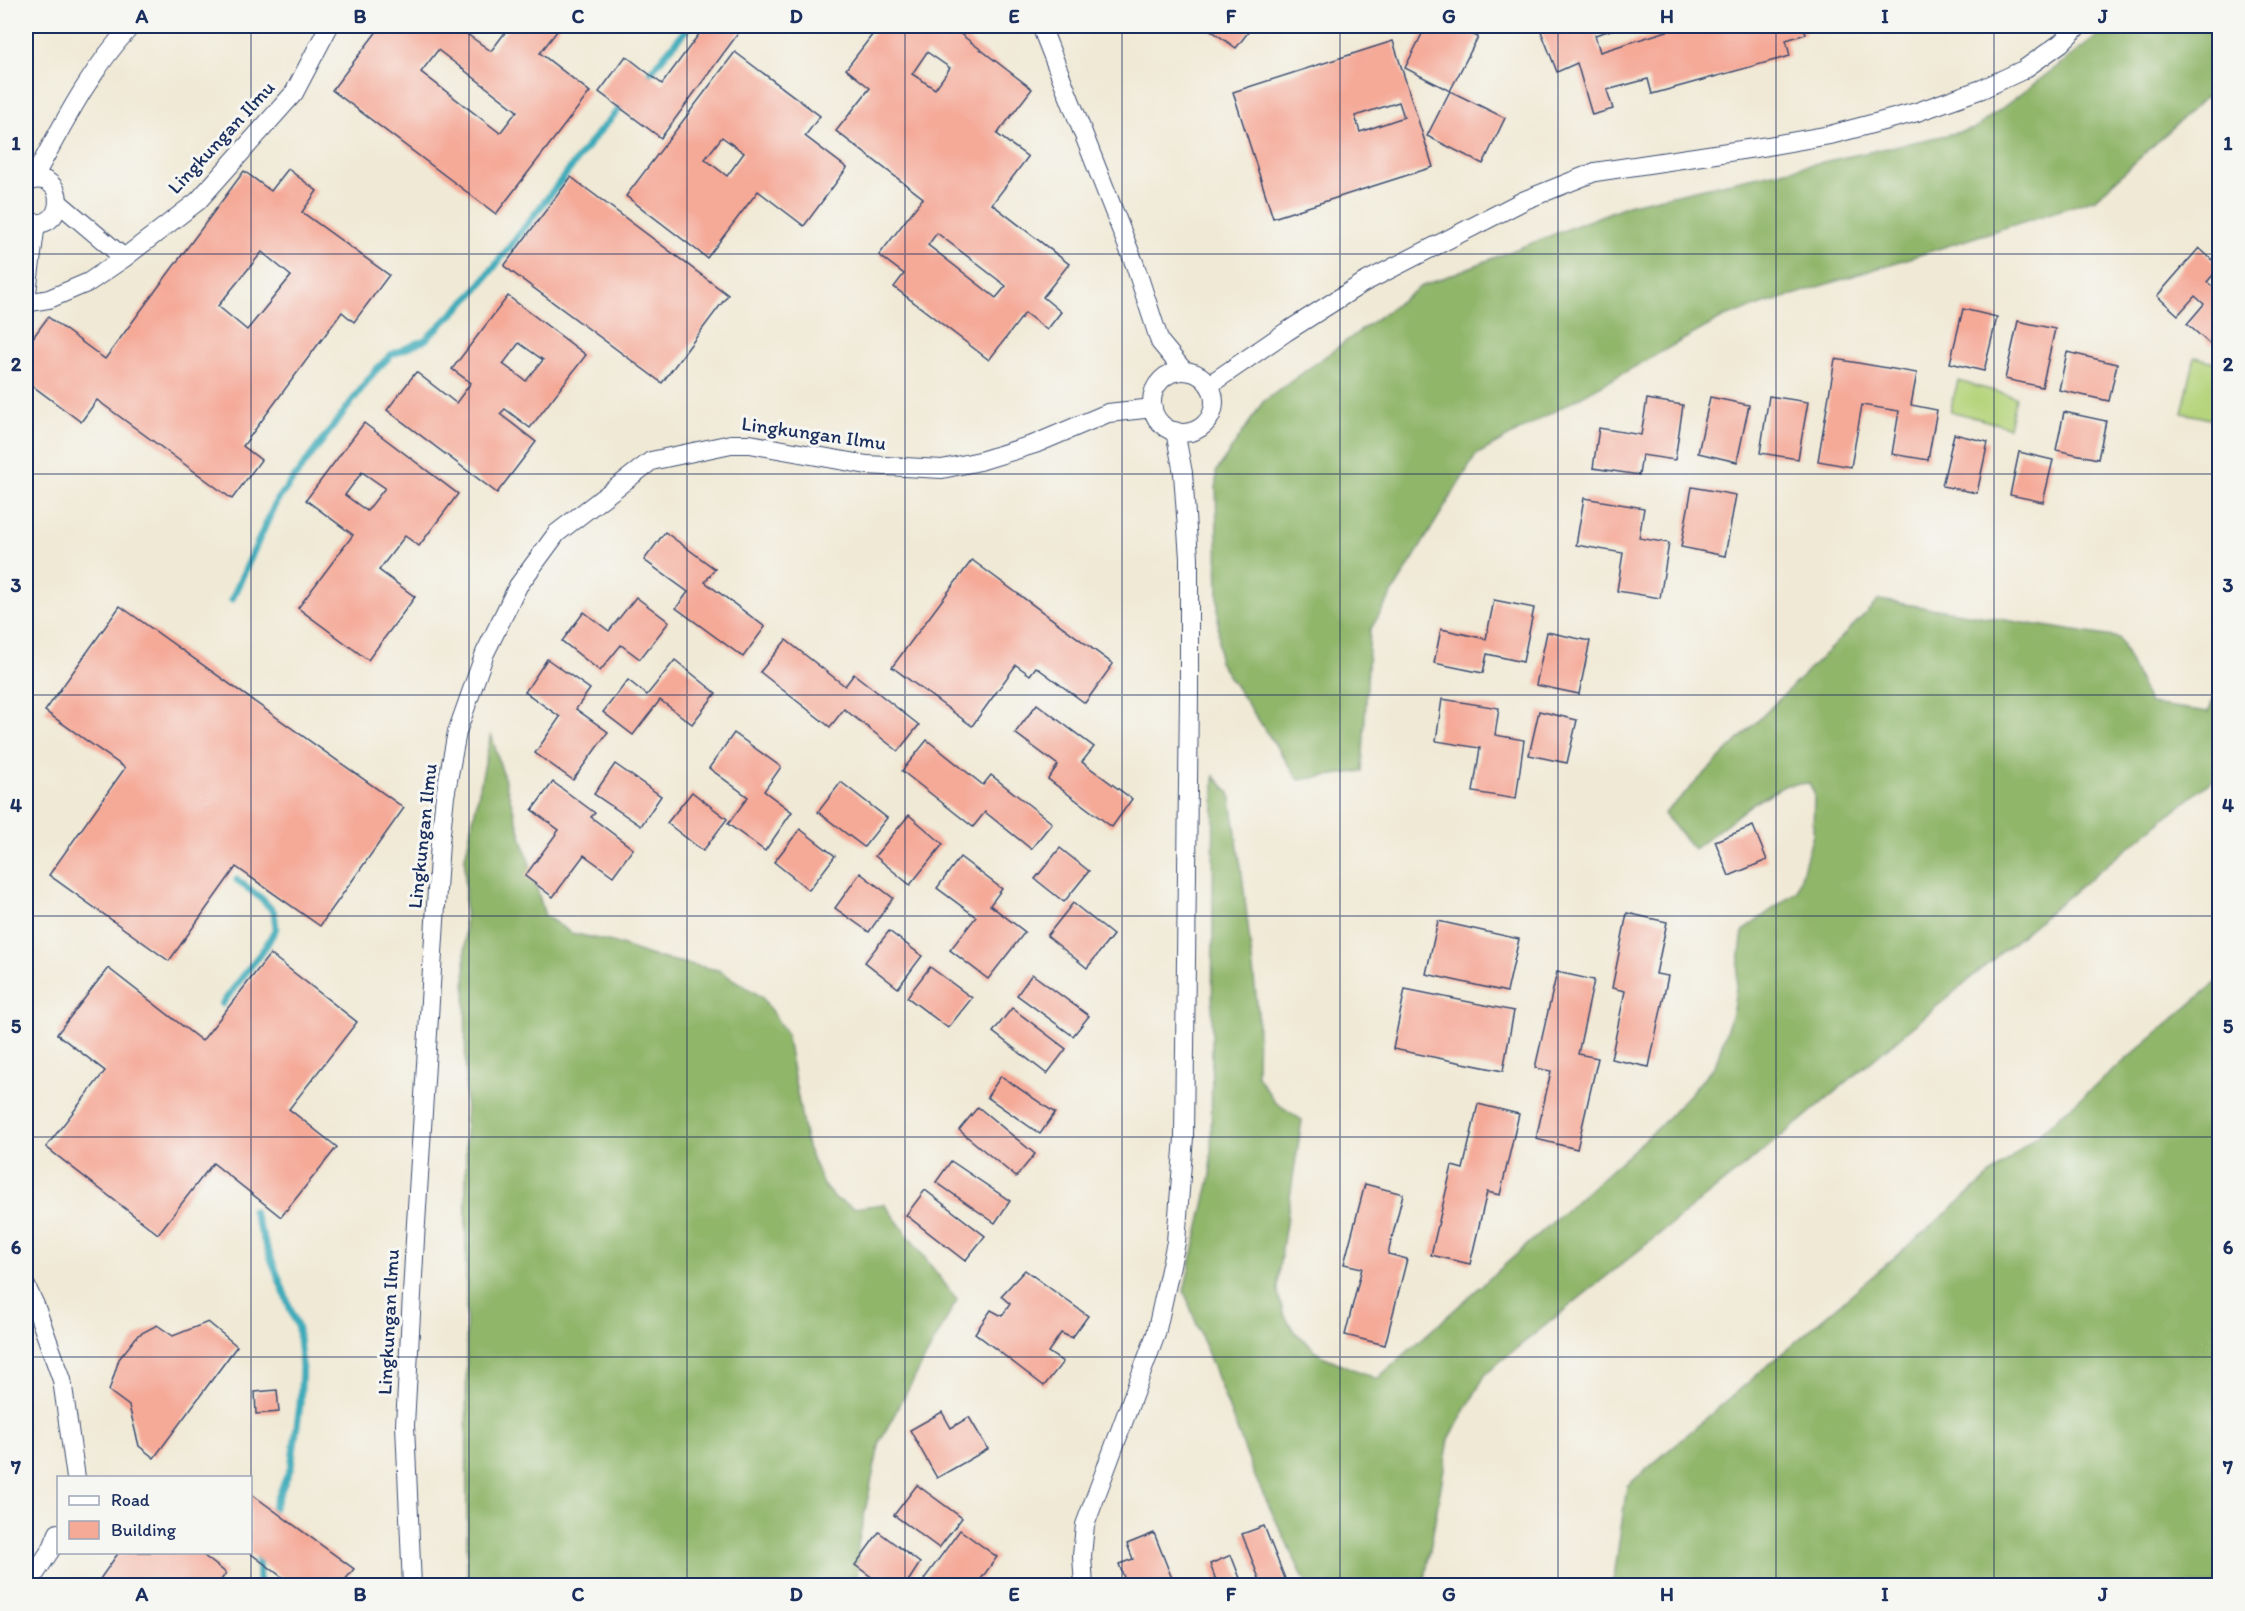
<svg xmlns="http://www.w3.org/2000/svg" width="2245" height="1611" font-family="Itim,sans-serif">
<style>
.green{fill:#b5d47b;stroke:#68826c;stroke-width:1.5}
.forest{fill:#90b66b;stroke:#567264;stroke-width:1.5}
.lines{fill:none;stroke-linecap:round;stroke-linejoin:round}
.stream{stroke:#3cabba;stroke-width:7}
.building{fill:#f5a997;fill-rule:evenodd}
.minor-casing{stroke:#3b4b70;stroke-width:20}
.minor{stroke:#fff;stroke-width:18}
.grid{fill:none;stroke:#1b2f5e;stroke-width:1.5;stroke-opacity:0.55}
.labels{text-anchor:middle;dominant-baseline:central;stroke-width:6;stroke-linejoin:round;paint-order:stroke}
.street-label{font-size:20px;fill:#1b2f5e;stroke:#f6f6f2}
.neatline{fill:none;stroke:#1b2f5e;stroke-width:2}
.grid-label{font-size:20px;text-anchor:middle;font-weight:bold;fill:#1b2f5e}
</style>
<rect width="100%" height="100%" fill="#f6f6f2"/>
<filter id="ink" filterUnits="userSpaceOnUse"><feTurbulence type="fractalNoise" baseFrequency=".0167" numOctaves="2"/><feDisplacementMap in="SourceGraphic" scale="12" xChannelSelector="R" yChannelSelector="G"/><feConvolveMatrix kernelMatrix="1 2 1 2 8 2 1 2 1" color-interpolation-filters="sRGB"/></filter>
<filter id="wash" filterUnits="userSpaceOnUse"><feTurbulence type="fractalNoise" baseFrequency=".008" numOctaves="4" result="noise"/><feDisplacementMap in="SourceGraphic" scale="24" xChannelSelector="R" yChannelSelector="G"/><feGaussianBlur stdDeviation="1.35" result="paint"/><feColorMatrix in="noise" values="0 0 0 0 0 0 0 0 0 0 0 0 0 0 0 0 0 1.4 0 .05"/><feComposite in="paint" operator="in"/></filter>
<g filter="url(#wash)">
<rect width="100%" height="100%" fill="#f0e9d5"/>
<g class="green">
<path d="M2195,357L2219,363V402L2215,420L2182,413Z"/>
<path d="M1958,381L2016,397L2009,427L1950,411Z"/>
</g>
<g class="forest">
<path d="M2111,26H2219V85L2095,199L1724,317L1476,455L1370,630L1362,771L1299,780L1219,662L1216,472L1263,402L1420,287L1631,204L1974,129Z"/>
<path d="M1879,600L2119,638L2150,704L2209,712L2219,680V775L2084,883L1799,1122L1487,1372L1449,1439L1424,1585H1307L1255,1477L1184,1291L1211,1175L1214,776L1230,793L1242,874L1258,1012L1257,1076L1275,1102L1302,1120L1279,1268L1278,1292L1283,1313L1293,1330L1322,1356L1377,1379L1659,1127L1715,1066L1733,1010L1743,931L1797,891L1813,835L1814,793L1809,783L1786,785L1752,804L1694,849L1664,814Z"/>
<path d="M491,734L545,916L571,933L612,942L655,957L718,970L762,997L786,1033L807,1147L824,1186L834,1198L854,1208L884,1204L957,1300L880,1441L858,1544L857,1585L467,1586L465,858Z"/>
<path d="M2219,980V1585H1613L1627,1486Z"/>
</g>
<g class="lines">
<g class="stream">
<path d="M643,81L689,26"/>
<path d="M232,599L276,502L374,372L391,355L425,340L474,293L593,139L626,101"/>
<path d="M222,1004L266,946L276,928L274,912L262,899L237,880"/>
<path d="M253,1211L298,1329L302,1367L300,1405L291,1467L270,1516"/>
<path d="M258,1551L259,1579L262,1586"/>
</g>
</g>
<g id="blocks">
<g class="building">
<path d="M381,26H458L457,27L491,51L510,26H561L540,53L590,92L496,214L332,90ZM438,50L517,111L500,133L421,72Z"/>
<path d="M705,26H732L740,31L661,138L599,92L626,56L662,84Z"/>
<path d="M879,26H950L1032,89L997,134L1028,157L992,204L1069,264L1043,297L1061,312L1047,330L1025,313L989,360L894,287L904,274L879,255L923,198L836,131L870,88L846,69ZM927,52L950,68L935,89L912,74ZM937,233L1006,286L996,298L928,245Z"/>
<path d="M1205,26H1253L1236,48Z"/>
<path d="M1426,26H1454L1478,37L1450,91L1405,68Z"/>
<path d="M1539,26H1624L1595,35L1600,52L1683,26H1803L1806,34L1786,40L1790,56L1652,94L1648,79L1607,90L1613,109L1592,115L1577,63L1557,72Z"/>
<path d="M1393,41L1433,167L1273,218L1233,92ZM1399,102L1404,117L1360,132L1355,116Z"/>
<path d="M735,52L820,116L805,136L847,168L804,226L758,191L707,258L626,196ZM722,137L744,153L727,176L705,159Z"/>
<path d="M1450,91L1505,118L1483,164L1427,136Z"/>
<path d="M288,169L317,191L302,212L389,275L354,322L342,312L243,446L261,460L232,499L97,400L81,422L26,381V347L48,317L105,359L244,171L271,191ZM262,252L291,276L247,330L218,306Z"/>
<path d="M571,177L728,295L662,383L504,266Z"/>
<path d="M2199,248L2220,267L2207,282L2218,291L2220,289V335L2211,345L2187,324L2204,304L2195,296L2178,315L2157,296Z"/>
<path d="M508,296L586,355L530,428L505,409L500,414L536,442L497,493L387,410L416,372L456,403L471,383L452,369ZM519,343L543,360L526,381L503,364Z"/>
<path d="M1963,309L1997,317L1984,371L1950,363Z"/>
<path d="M2018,321L2055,329L2042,387L2005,379Z"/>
<path d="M2067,352L2117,364L2109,401L2059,390Z"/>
<path d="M1835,359L1917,373L1911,405L1937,410L1928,460L1892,454L1899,411L1862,405L1851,467L1818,461Z"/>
<path d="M1769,396L1808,402L1798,459L1760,453Z"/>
<path d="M1710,397L1749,405L1737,462L1698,453Z"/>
<path d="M1647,399L1683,405L1675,460L1642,455L1639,475L1593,468L1599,428L1641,435Z"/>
<path d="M2064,412L2106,421L2098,459L2056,450Z"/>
<path d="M364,423L458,494L419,546L405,536L379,570L415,597L368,660L298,608L353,535L306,500ZM362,472L385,488L367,511L345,495Z"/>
<path d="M1954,434L1988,442L1977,493L1942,486Z"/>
<path d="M2019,452L2053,460L2043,502L2010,495Z"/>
<path d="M1692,487L1736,495L1725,556L1681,547Z"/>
<path d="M1584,498L1644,508L1639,538L1669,543L1660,598L1617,591L1623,553L1576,545Z"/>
<path d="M665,532L715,569L705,582L765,627L743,657L676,608L688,592L644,560Z"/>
<path d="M972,560L1113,664L1085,703L1036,667L1030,675L1016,665L972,726L892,667Z"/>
<path d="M636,597L669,622L640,659L621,645L600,671L562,641L584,612L609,631Z"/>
<path d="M1494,600L1534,608L1523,662L1487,654L1483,673L1434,663L1441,629L1486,639Z"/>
<path d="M120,606L404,808L320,926L236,867L169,961L49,875L125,768L45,711Z"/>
<path d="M1547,632L1590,641L1579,694L1536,685Z"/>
<path d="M786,640L845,686L854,674L919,725L898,751L844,709L830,727L760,672Z"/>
<path d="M547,659L590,689L576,709L608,732L573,780L535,753L560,717L525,692Z"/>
<path d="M675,660L716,693L692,724L660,700L633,735L603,712L628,680L647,695Z"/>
<path d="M1442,699L1499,708L1495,735L1524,740L1516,799L1473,792L1480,748L1436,741Z"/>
<path d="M1037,704L1094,747L1082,762L1132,799L1112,827L1048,779L1058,765L1015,733Z"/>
<path d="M1539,711L1577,720L1567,763L1529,755Z"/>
<path d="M734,733L781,767L764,791L792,812L765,851L728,824L748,797L709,768Z"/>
<path d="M927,740L983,785L991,775L1052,823L1031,849L985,812L973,827L902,771Z"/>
<path d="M615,764L661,796L641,826L594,794Z"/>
<path d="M553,782L595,813L591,817L633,849L613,876L584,855L553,897L525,876L559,830L532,810Z"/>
<path d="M841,782L887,818L864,847L818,812Z"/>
<path d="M692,792L727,819L703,851L667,823Z"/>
<path d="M909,815L943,844L910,885L875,856Z"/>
<path d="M1753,826L1767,860L1729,876L1715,841Z"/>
<path d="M800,829L835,856L809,890L774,862Z"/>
<path d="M1060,848L1089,871L1064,902L1035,879Z"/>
<path d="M960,857L1002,889L990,905L1025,932L988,979L950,950L976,917L937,888Z"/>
<path d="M860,873L893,898L869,932L835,908Z"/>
<path d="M1073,903L1113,935L1087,968L1047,936Z"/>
<path d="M1627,913L1667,922L1656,974L1668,976L1649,1067L1611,1059L1625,991L1612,988Z"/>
<path d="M1438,921L1519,939L1507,992L1426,974Z"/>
<path d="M889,931L922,956L898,988L865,962Z"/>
<path d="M270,954L357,1022L289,1109L337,1147L281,1217L213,1163L158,1234L46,1147L105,1071L57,1034L108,968L202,1041Z"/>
<path d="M930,967L972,998L948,1028L907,997Z"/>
<path d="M1557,972L1594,980L1578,1054L1598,1058L1577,1149L1536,1139L1551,1071L1535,1068Z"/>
<path d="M1032,974L1089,1016L1073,1036L1017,995Z"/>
<path d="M1405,989L1514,1011L1503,1071L1393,1049Z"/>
<path d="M1012,1008L1066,1049L1047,1074L993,1032Z"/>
<path d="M1001,1076L1055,1113L1040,1134L987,1097Z"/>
<path d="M1478,1104L1519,1114L1500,1195L1487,1192L1470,1264L1431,1255L1452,1166L1463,1169Z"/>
<path d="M978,1107L1035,1154L1016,1177L959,1130Z"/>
<path d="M951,1161L1010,1201L995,1223L936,1182Z"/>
<path d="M1365,1184L1403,1194L1388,1254L1407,1259L1385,1345L1345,1335L1362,1268L1344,1264Z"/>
<path d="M925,1190L985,1236L965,1261L906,1215Z"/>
<path d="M1025,1270L1088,1316L1072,1338L1061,1333L1048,1352L1063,1362L1044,1386L975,1333L991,1310L1002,1316L1010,1304L1001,1296Z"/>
<path d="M208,1322L237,1346L154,1458L139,1446L129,1406L109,1391L119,1359L138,1335L157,1325L173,1336Z"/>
<path d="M277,1390L279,1412L256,1414L255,1392Z"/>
<path d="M942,1412L951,1428L969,1417L988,1449L937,1478L910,1430Z"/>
<path d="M917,1485L962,1518L939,1548L894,1515Z"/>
<path d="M250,1493L354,1569L340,1586H294L250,1553Z"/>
<path d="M1264,1526L1288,1586H1262L1242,1534Z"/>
<path d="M960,1530L997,1557L976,1586H933L924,1579Z"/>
<path d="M879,1532L920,1563L907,1583L910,1586H884L855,1565Z"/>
<path d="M1154,1533L1175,1586H1127L1119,1564L1133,1559L1127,1544Z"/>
<path d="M119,1552H199L226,1573L217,1586H95Z"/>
<path d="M1231,1555L1243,1586H1218L1210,1564Z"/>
</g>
</g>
</g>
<g filter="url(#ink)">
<use href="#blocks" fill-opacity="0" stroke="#3b4b70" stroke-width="1.5"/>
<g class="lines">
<defs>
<g id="minor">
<path d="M1041,26L1135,265L1160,342L1184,371"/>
<path d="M33,179C62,126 90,70 131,26"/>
<path d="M26,182C70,165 67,239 26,220"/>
<path d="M59,203L124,258"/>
<path d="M26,300L36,223"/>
<path d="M26,303L49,299L89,282L124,258L198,201L294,93L329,26"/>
<circle cx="1183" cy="402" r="31"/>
<path d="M1209,385L1286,332L1363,283L1525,200L1595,172L1768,146L1830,135L1917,112L1982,89L2023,70L2061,43L2078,26"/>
<path d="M26,1286L35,1305L62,1380L76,1478"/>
<path d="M27,1586L52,1548L58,1533"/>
<path d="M412,1586L405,1425L415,1239L440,842L445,796L457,732L485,653L518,586L557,533L651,461L731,444H750L867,465L942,469L980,461L1035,444L1108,413L1153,408"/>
<path d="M1084,1586L1082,1556L1085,1525L1156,1334L1176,1242L1184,1137L1189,694V558L1183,473L1175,431"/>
</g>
</defs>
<use href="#minor" class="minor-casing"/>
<use href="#minor" class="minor"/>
</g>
</g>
<path class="grid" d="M251,26V1586M469,26V1586M687,26V1586M905,26V1586M1122,26V1586M1340,26V1586M1558,26V1586M1776,26V1586M1994,26V1586M26,254H2220M26,474H2220M26,695H2220M26,916H2220M26,1137H2220M26,1357H2220"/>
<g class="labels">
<g class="street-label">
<text transform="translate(221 137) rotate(-47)">Lingkungan Ilmu</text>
<text transform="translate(814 433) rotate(8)">Lingkungan Ilmu</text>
<text transform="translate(422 836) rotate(-84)">Lingkungan Ilmu</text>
<text transform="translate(388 1322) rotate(-87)">Lingkungan Ilmu</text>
</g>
</g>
<rect width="2245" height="1611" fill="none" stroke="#f6f6f2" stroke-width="66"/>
<rect x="57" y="1476" width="195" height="78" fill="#f6f6f2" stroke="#9ea6b7" stroke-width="1.5"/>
<rect x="69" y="1496" width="30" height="9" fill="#ffffff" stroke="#9ea6b7" stroke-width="1.5"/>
<text x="111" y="1506" font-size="18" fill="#1b2f5e">Road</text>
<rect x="69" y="1521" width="30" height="18" fill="#f5a997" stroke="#9ea6b7" stroke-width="1.5"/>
<text x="111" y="1536" font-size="18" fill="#1b2f5e">Building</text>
<rect x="33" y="33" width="2179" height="1545" class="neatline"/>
<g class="grid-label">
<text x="142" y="23">A</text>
<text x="360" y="23">B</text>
<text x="578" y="23">C</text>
<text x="796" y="23">D</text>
<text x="1014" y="23">E</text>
<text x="1231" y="23">F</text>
<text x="1449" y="23">G</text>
<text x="1667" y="23">H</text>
<text x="1885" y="23">I</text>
<text x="2103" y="23">J</text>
<text x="16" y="150">1</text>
<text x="2228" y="150">1</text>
<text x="16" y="371">2</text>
<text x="2228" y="371">2</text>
<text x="16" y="592">3</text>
<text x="2228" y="592">3</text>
<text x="16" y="812">4</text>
<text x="2228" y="812">4</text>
<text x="16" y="1033">5</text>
<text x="2228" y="1033">5</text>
<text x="16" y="1254">6</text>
<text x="2228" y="1254">6</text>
<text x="16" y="1474">7</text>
<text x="2228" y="1474">7</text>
<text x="142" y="1601">A</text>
<text x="360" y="1601">B</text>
<text x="578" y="1601">C</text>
<text x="796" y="1601">D</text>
<text x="1014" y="1601">E</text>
<text x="1231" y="1601">F</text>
<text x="1449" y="1601">G</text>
<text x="1667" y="1601">H</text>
<text x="1885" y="1601">I</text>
<text x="2103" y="1601">J</text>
</g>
</svg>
